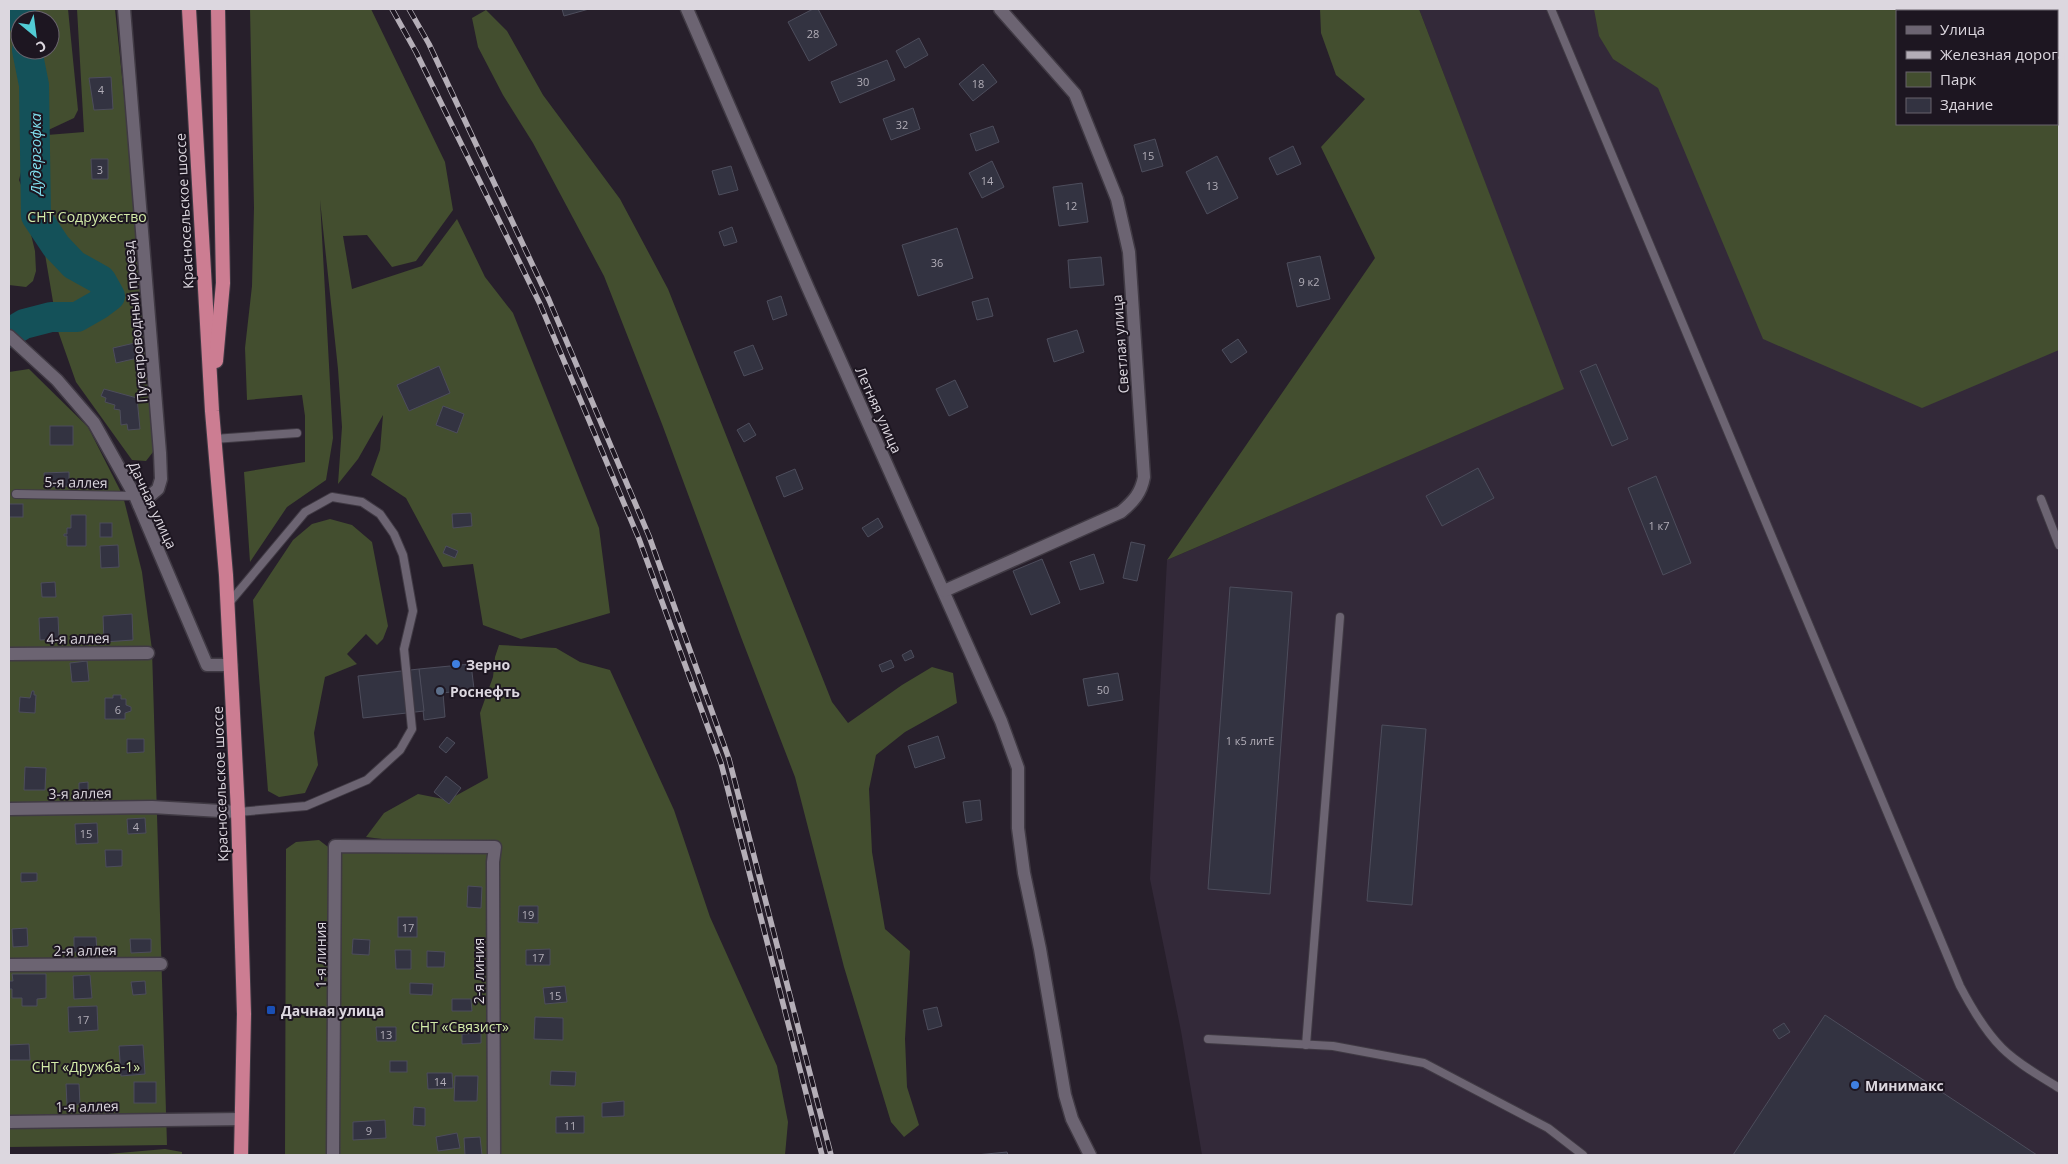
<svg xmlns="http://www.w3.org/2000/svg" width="2068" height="1164" font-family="'Open Sans',sans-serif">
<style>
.built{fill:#332939;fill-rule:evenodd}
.green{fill:#434e2f;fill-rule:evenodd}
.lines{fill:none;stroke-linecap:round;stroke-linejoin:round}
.river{stroke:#145159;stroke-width:30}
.building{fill:#333341;stroke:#4d4d5c}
.service-casing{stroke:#403a44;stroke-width:10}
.minor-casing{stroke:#403a44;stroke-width:15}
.trunk-casing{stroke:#403a44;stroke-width:16}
.service{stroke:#6c6472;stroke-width:8}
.minor{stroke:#6c6472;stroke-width:12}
.trunk{stroke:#cc7d92;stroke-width:14}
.rail-casing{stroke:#b4aeb7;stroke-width:5.5}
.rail{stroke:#1d1621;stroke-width:4;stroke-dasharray:11;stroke-linecap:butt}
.shop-dot{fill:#3f7fe0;stroke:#1d1621;stroke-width:2}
.service-dot{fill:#5c6f8a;stroke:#1d1621;stroke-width:2}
.transit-dot{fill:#1a4fb4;stroke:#1d1621;stroke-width:2}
.labels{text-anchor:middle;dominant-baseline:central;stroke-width:4;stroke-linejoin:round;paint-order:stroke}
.number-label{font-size:11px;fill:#b2aeb8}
.street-label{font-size:14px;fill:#dcd7df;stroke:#1d1621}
.park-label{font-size:14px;fill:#d3eba8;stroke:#1d1621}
.poi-label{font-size:14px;font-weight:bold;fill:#dcd7df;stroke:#1d1621;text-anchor:start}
.water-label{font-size:15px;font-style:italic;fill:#7fdceb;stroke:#1d1621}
</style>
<rect width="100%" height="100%" fill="#271f2b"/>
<path class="built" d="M1419,9H2059V1155H1202L1181,1031L1150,879L1167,560L1563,389ZM1897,11H2057V124H1897Z"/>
<g class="green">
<path d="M9,9H68L78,110L74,118L27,140L23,150L24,160L19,180L23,190L25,210L35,251L36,271L33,281L26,287L9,285ZM20,20H50V50H20Z"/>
<path d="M77,9H115L160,443L146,461L132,460L76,382L58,331L38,213L47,135L84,132Z"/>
<path d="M250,9H371L445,162L453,210L416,261L392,267L367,235L343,236L352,289L422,266L457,219L485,277L513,313L599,528L610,613L521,639L483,625L473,564L443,567L406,498L371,475L380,450L383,415L358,459L338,484L342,427L338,369L320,200L333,438L326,480L287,507L250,562L244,472L305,462V416L302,395L247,400L245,348L252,286L254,208Z"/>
<path d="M1320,9H1419L1564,389L1167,560L1375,258L1321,147L1365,99L1336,75L1321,33Z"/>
<path d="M1594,9H2059V350L1922,408L1763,339L1658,88L1613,59L1599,36ZM2057,11V124H1897V11Z"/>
<path d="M486,10L507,31L543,95L620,199L668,289L832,702L848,723L902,685L932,667L953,673L957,703L905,732L876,755L869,789L872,852L885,929L910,951L905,1039L907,1087L919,1125L904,1137L891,1122L844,967L795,777L741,637L662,424L604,276L533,143L503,95L478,47L472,18Z"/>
<path d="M29,369L88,427L123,496L142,572L152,650L167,1145L9,1147V372Z"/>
<path d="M330,519L352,525L372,542L388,626L383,639L377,645L366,634L347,654L357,664L325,677L314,733L318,765L305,793L279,797L268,791L253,600L293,540L312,524Z"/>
<path d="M499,645L556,648L580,662L610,670L674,810L710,917L777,1066L788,1122L785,1155H285L286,849L296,842L319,840L332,850V840L398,841L366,837L384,813L418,794L448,800L488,778L480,713L493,677L495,657Z"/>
<path d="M165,1149L182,1152V1155H96Z"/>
</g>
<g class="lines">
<g class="river">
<path d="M21,9V20"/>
<path d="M9,333L24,324L51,317H77L98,305L110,296L101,280L74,265L56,246L36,216L34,85L27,50"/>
</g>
</g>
<g class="building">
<path d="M562,9H589L564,16Z"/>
<path d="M813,9H818L837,45L809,61L788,22Z"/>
<path d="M919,38L928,55L905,68L896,51Z"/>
<path d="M887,60L895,80L840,103L831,82Z"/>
<path d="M983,64L997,82L973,101L959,84Z"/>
<path d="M111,77L113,109L94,110L89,78Z"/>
<path d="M913,108L920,129L891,140L883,119Z"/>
<path d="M993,126L999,142L976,151L970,134Z"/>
<path d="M1155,139L1163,166L1142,172L1134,145Z"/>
<path d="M1293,146L1301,164L1277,175L1269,158Z"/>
<path d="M1217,156L1238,198L1207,214L1186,172Z"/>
<path d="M91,159H108V179H92Z"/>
<path d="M992,161L1004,187L982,198L969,173Z"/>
<path d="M731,166L738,190L719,195L712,171Z"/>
<path d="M1082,183L1088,222L1059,226L1053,187Z"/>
<path d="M732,227L737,242L724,246L719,232Z"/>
<path d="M957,228L973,278L918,296L902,245Z"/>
<path d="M1320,256L1330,299L1297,307L1287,263Z"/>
<path d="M1101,257L1104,285L1070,288L1068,260Z"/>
<path d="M781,296L787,315L773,320L767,301Z"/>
<path d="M988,298L993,316L977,320L972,302Z"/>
<path d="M1077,330L1084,352L1054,362L1047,339Z"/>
<path d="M1238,339L1247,352L1231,363L1222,350Z"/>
<path d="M139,342L142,357L116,363L113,348Z"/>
<path d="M753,345L763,369L744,376L734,352Z"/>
<path d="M1596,364L1628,439L1612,446L1580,371Z"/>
<path d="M439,366L450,393L409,411L397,385Z"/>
<path d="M955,380L968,407L949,416L936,389Z"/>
<path d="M104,389L137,398L140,429L128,430L127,424L121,425L120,410L114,409L115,405L105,402L106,398L101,396Z"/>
<path d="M443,406L464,414L457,433L436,425Z"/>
<path d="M749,423L756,435L744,442L737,430Z"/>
<rect x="50" y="426" width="23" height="19"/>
<path d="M1478,468L1494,498L1442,526L1426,496Z"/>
<path d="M795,469L803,489L784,497L776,477Z"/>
<path d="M69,472V486L45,487L44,473Z"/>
<path d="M1656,476L1691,563L1663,575L1628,488Z"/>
<rect x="9" y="504" width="14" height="13"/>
<path d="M471,513L472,526L453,528L452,514Z"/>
<path d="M71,515H86V546H67V536H64V534H67V528H71Z"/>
<path d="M878,518L883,527L868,537L862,528Z"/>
<rect x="100" y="523" width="12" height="14"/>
<path d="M1131,542L1145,545L1137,581L1123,578Z"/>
<path d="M118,545L119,567L101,568L100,546Z"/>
<path d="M446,546L458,551L455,558L443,553Z"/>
<path d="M1094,554L1104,583L1080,590L1070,562Z"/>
<path d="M1042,559L1060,603L1031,615L1013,571Z"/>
<path d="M55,582L56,597H42L41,583Z"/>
<path d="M1230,587L1292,592L1270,894L1208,889Z"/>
<path d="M132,614L133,640L104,642L103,616Z"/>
<path d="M58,617L59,639L40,640L39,618Z"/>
<path d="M911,650L914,657L905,661L902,655Z"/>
<path d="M891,660L894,667L882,672L879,665Z"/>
<path d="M87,661L89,681L72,682L70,663Z"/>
<path d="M471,664L474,689L443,693L445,717L424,720L419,669Z"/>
<path d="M419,669L424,711L363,718L358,676Z"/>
<path d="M1118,673L1123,700L1088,706L1083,679Z"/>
<path d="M32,691H34V695H36L35,713L19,712L20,697L30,698Z"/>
<path d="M113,695H121V699H126V705L131,707V711L125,713V719H105V698H113Z"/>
<path d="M1382,725L1426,729L1412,905L1367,901Z"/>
<path d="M938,736L945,758L915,768L908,746Z"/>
<path d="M447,737L455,743L446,753L439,747Z"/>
<path d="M127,739H144V752L127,753Z"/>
<path d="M25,767L46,768L45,790H24Z"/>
<path d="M446,776L461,788L449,804L434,792Z"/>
<path d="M88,782V796L79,797V783Z"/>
<path d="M980,800L982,820L966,823L963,802Z"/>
<path d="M145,818L146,833L128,834L127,819Z"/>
<path d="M97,823L98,843L76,844L75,824Z"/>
<path d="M105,850H122V866L106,867Z"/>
<path d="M21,873H37V881L21,882Z"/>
<path d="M468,886L482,887L481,908L467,907Z"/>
<path d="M519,906H538V923L518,922Z"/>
<rect x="398" y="917" width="19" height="20"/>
<path d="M27,928L28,946L13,947L12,929Z"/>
<path d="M74,937H96L97,952H74Z"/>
<path d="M130,939H151V952L131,953Z"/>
<path d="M353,939L370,940L369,955L352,954Z"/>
<path d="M550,949V965H526V950Z"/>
<path d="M395,950H411V969H396Z"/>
<path d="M427,951L445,952L444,967H427Z"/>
<path d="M12,974H46V998L37,999V1006H22V998H12V989H9V981H13Z"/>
<path d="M90,975L92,998L74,999L73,976Z"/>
<path d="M145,981L146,994L133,995L131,982Z"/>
<path d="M410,983L433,984L432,995L410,994Z"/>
<path d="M565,986L567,1002L545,1004L543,988Z"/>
<path d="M452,999H471L472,1011H452Z"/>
<path d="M97,1006L98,1030L69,1032L68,1007Z"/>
<path d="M937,1007L942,1026L928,1030L923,1010Z"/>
<path d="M1825,1015L2037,1155H1733Z"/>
<path d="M535,1017L563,1018V1040L534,1039Z"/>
<path d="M1784,1023L1790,1032L1779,1039L1773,1030Z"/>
<path d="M376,1027H396V1041H377Z"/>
<path d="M481,1033V1043L462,1044V1034Z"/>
<path d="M29,1044L30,1060H9V1045Z"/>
<path d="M143,1045L145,1074L121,1076L119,1046Z"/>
<rect x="390" y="1061" width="17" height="11"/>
<path d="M551,1071L576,1072L575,1086L550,1085Z"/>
<path d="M427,1073H452L453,1088L428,1089Z"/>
<path d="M455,1076H478L477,1101H454Z"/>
<rect x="134" y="1082" width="22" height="21"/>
<path d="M66,1084H79L80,1104L67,1105Z"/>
<path d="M624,1101V1116L602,1117V1103Z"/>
<path d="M414,1107L425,1108V1126L413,1125Z"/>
<path d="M584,1116V1133H556V1117Z"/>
<path d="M385,1120L386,1138L353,1140V1122Z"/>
<path d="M457,1133L460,1148L438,1151L436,1137Z"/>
<path d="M480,1137L482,1155H465L464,1138Z"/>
<path d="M1007,1152L1008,1155H976Z"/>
</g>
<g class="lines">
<defs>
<g id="service">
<path d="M1551,9L1960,986C1971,1007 1984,1030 2002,1048C2018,1064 2040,1076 2059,1088"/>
<path d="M214,439L297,433"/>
<path d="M16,494L135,496"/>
<path d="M2041,499L2059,545"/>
<path d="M229,603L305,512L332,497L362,502L380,514L394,534L403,555L413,611L404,649L412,729L400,750L367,780L306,806L238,812"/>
<path d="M1208,1039L1333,1046L1424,1063L1548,1128L1583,1155"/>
<path d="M1306,1045L1340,617"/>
</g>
<g id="minor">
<path d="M124,9L160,453L161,479L158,489L139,505"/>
<path d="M687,9L808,288L1001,721L1018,768V828L1024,873L1040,949L1065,1095L1072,1119L1090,1155"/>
<path d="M9,336L57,380L94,423L135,496L207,665H231"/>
<path d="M944,591L1121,512C1134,501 1141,493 1144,477L1129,252L1117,199L1075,94L1000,9"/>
<path d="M9,654L148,653"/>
<path d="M9,809L152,807L238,812"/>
<path d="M9,965L161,964"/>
<path d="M9,1122L242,1119"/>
<path d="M333,1155L335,846L495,847L493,862L494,1155"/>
</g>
<g id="trunk">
<path d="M189,9L212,411L226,575L238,812L244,1014L241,1155"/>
<path d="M216,361L223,283L218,9"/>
</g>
</defs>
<use href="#service" class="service-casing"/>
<use href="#minor" class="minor-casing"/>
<use href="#trunk" class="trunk-casing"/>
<use href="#service" class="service"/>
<use href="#minor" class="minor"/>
<use href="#trunk" class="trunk"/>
<defs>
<g id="rail">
<path d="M392,9L416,52L540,304L639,539L721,763L822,1155"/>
<path d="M409,9L429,44L549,300L649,536L729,759L831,1155"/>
</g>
</defs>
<use href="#rail" class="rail-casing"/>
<use href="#rail" class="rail"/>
</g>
<g class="shop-dot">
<circle cx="456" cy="664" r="5"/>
<circle cx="1855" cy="1085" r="5"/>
</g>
<circle class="service-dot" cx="440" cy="691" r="5"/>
<rect class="transit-dot" x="266" y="1005" width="10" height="10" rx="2.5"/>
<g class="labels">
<g class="number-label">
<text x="813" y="33">28</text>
<text x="863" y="81">30</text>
<text x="978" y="83">18</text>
<text x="101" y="89">4</text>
<text x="902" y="124">32</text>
<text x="1148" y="155">15</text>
<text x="100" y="169">3</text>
<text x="987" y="180">14</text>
<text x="1212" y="185">13</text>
<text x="1071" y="205">12</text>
<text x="937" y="262">36</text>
<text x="1309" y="281">9 к2</text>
<text x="1659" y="525">1 к7</text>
<text x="1103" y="689">50</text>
<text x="118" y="709">6</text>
<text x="1250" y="740">1 к5 литЕ</text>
<text x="136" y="826">4</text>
<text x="86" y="833">15</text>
<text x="528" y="914">19</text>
<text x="408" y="927">17</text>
<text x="538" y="957">17</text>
<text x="555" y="995">15</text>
<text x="83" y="1019">17</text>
<text x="386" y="1034">13</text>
<text x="440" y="1081">14</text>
<text x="570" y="1125">11</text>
<text x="369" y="1130">9</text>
</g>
<g class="street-label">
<text transform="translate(184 211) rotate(-93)">Красносельское шоссе</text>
<text transform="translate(135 322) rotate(-95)">Путепроводный проезд</text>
<text transform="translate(1120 344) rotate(-94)">Светлая улица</text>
<text transform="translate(879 410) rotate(66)">Летняя улица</text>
<text transform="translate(76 482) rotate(1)">5-я аллея</text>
<text transform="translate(153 505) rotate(65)">Дачная улица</text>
<text transform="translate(78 638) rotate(-1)">4-я аллея</text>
<text transform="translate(220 784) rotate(-92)">Красносельское шоссе</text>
<text transform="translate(80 793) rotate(-1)">3-я аллея</text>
<text transform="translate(85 950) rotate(-1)">2-я аллея</text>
<text transform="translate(320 955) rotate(-90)">1-я линия</text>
<text transform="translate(478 971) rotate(-90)">2-я линия</text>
<text transform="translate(87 1106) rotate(-1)">1-я аллея</text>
</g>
<g class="park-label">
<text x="87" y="216">СНТ Содружество</text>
<text x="460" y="1026">СНТ «Связист»</text>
<text x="86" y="1066">СНТ «Дружба-1»</text>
</g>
<g class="poi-label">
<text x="466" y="664">Зерно</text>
<text x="450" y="691">Роснефть</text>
<text x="281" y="1010">Дачная улица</text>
<text x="1865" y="1085">Минимакс</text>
</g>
<g class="water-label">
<text transform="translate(35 154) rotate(-90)">Дудергофка</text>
</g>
</g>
<rect width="2068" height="1164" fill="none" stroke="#dcd7df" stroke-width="20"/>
<rect x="1896" y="10" width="162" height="115" fill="#1d1621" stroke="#69636d"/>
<rect x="1906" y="26" width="25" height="8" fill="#6c6472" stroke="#69636d"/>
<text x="1940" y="35" font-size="15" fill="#dcd7df">Улица</text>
<rect x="1906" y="51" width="25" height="8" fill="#b4aeb7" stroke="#69636d"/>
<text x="1940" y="60" font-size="15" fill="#dcd7df">Железная дорога</text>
<rect x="1906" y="72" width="25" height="15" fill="#434e2f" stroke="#69636d"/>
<text x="1940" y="85" font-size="15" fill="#dcd7df">Парк</text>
<rect x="1906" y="98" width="25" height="15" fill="#333341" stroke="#69636d"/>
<text x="1940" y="110" font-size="15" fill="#dcd7df">Здание</text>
<g transform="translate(35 35) rotate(151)"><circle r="24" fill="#1d1621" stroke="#69636d"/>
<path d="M0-4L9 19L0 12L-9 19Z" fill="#52ccd5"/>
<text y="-8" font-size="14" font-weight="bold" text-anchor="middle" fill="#dcd7df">С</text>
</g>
</svg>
